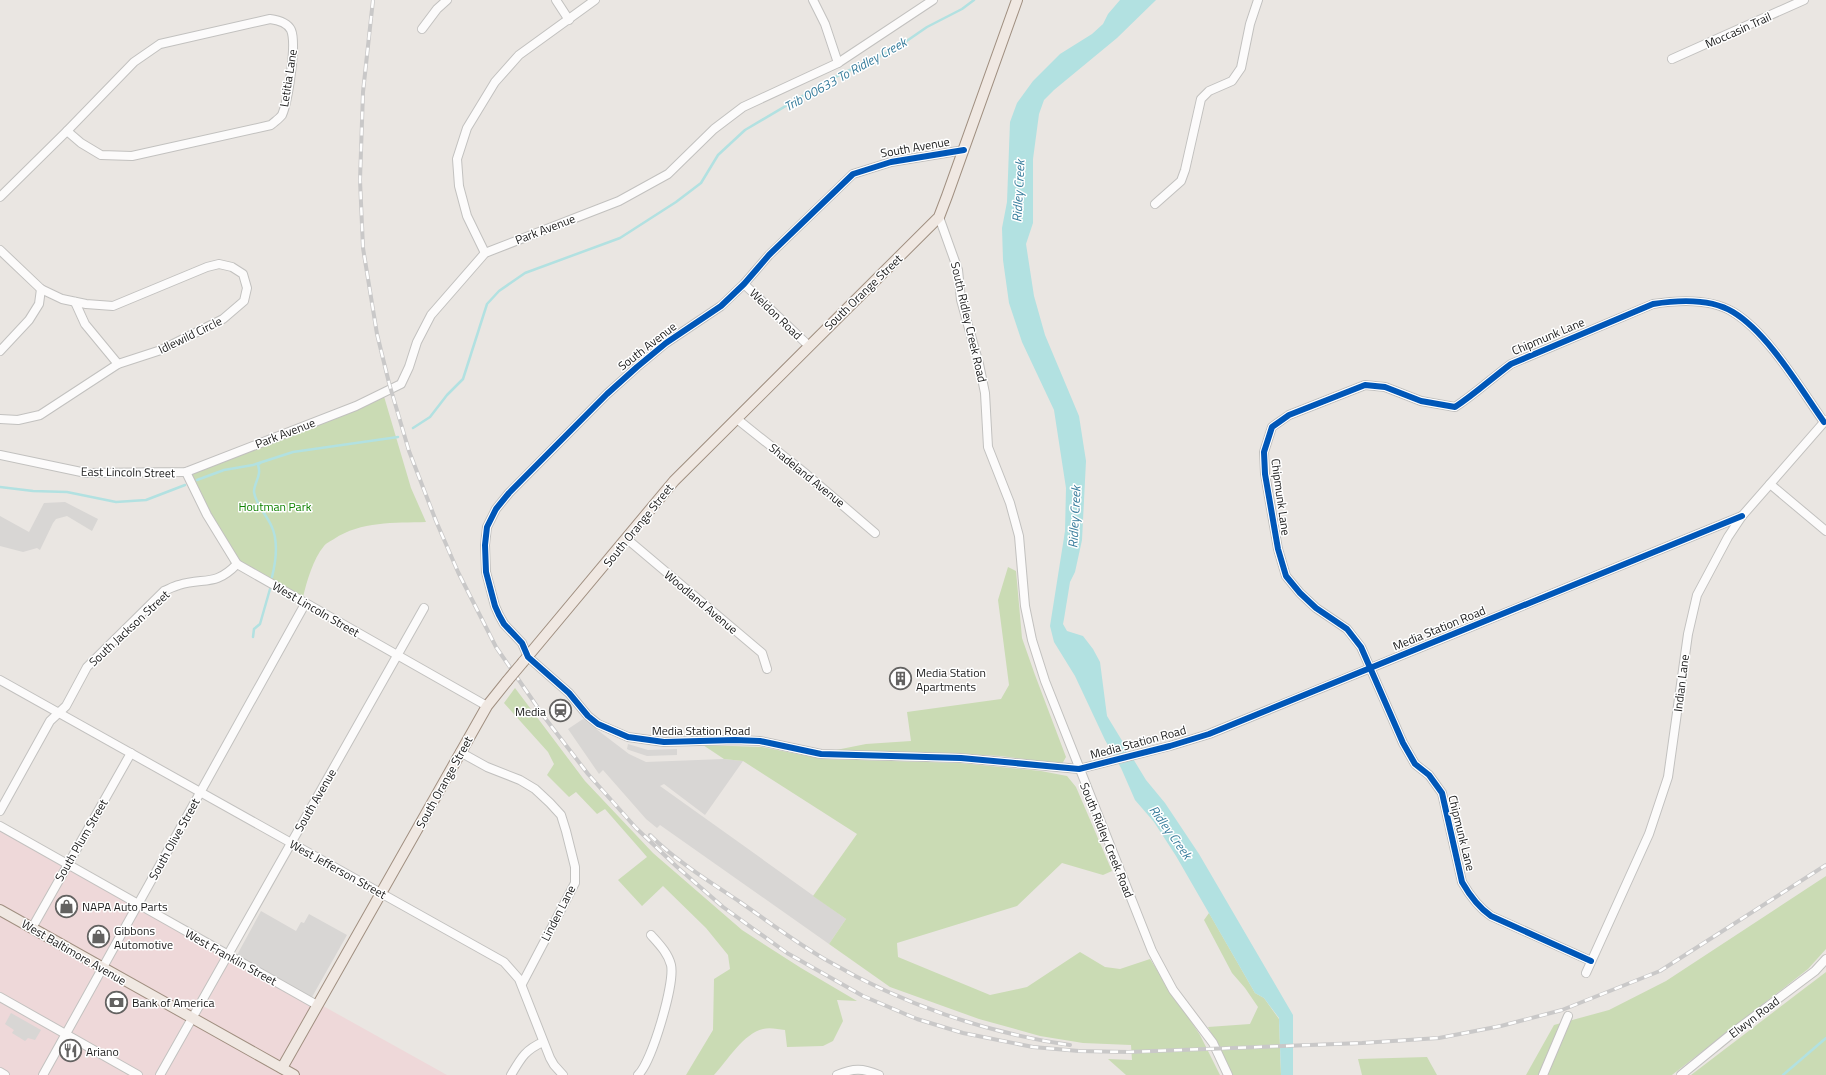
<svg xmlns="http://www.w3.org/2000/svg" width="1826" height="1075" font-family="'Titillium Web',sans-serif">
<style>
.commercial{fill:#eed8d9}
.religious{fill:#d8d6d4}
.forest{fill:#cadbb4}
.water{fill:#b2e1e1}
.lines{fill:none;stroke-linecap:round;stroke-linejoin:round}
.stream{stroke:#b2e1e1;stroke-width:2.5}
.minor-casing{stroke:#c2c1bf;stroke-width:10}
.major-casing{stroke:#a08f80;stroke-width:12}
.minor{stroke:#fcfbfb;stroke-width:8}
.major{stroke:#f0e8e2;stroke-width:10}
.rail-casing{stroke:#c9c8c8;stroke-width:4}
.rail{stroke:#fff;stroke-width:2.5;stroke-dasharray:8;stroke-linecap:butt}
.major-bridge-casing{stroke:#a08f80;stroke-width:12;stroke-linecap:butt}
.major-bridge{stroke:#f0e8e2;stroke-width:10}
.cycleway-casing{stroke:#fff;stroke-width:8}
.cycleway{stroke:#0057b8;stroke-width:6}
.labels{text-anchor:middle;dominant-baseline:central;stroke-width:3;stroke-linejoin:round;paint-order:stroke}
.street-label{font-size:12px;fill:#1b1b1b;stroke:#fff}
.park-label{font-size:12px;fill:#0f8200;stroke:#fff}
.poi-label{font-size:12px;fill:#1b1b1b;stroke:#fff;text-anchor:start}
.water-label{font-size:13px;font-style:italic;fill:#387d9c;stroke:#fff}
</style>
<rect width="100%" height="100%" fill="#eae6e2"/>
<path class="commercial" d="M0,826L447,1075H0Z"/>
<g class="religious">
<path d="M65,502L98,519L92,531L67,516L56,519L53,523L40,550L37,548L23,552L0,546V516L29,532L44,503Z"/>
<path d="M583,719L629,754L646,762L724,759L743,761L705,815L664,784L660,786L846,919L829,944L660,825L657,828L646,819L603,770L599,774L568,729Z"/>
<path d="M628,744L648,750L677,749V755L647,756L629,750L627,749Z"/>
<path d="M261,911L296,931L301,922L304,923L309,914L347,935L312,997L237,955Z"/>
<path d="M11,1013L41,1030L35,1040L28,1038L25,1041L12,1033L14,1030L5,1024Z"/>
</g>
<g class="forest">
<path d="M383,393L411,488L426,522C394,523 361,521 334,539C331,541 326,543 324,546C313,559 307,581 303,597L237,564L186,472Z"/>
<path d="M1008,567L1016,571L1022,638L1035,675L1066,757L1062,764L1000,756L962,754L831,751L866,744L911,741L907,712L1001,699L1009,685L998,600Z"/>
<path d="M515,688L585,781L653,853L742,930L801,968L857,1001L837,1000L843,1021L833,1041L823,1046L787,1047L785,1030C778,1029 769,1027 763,1029C744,1033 727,1061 714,1075H686L713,1030L714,979L730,969L728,955L706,928L663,886L642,906L618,880L647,857L605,809L597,814L576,792L569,797L547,775L554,764L548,752L504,703Z"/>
<path d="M703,745L762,747L823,759L960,763L1041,771L1067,776L1076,787L1112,871L1103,875L1062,863L1017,906L897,943L898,957L990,995L1027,987L1080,952L1105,967L1120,969L1150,959L1200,1035L1220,1075H1126L1108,1059L1132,1060L1131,1045L1083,1043L1040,1036L979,1019L890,987L829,944L846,919L813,896L857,834L743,761L724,759Z"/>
<path d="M1826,876V949L1808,969L1672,1075H1526L1554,1025L1609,1010L1666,981Z"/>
<path d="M1209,913L1255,993L1264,998L1279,1019L1281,1075H1232L1208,1027L1250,1024L1258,1007L1245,988L1232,973L1204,920Z"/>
<path d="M1826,972V1075H1691Z"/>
<path d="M1427,1057L1437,1075H1362L1358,1059Z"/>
</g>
<path class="water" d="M1120,0H1156L1117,38L1054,90L1044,100L1039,114L1033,159V223L1026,244L1034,296L1045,335L1079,416L1086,461L1082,540L1075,572L1070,582L1064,619L1063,624L1067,631L1083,636L1093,649L1100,662L1107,716L1146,780L1165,803L1199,854L1293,1015V1075H1281L1279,1018L1264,998L1255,993L1176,856L1154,822L1135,800L1121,768L1105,740L1075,676L1054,642L1050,626L1065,531L1066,488L1054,410L1022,342L1009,303L1003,260L1002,228L1007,202L1010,122L1017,103L1033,81L1060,54L1092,34L1103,24L1108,14Z"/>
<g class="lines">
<g class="stream">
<path d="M413,428L430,417L447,395L463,379L487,304L499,291L525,273L620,238L676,202L701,183L718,155L745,130L833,78L895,49L927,27L962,9L974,0"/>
<path d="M260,463L258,465C262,476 254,482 254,492C256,505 266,514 271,525C279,541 276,561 272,577"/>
<path d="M197,480L224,470L253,465L293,452L398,437"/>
<path d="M0,487L33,491L67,492L116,502L146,500L185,485"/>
<path d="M253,637L254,629L260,624L270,589"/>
<path d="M1783,1075L1826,1038"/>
</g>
<defs>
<g id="minor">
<path d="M556,0L569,20"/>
<path d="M813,0L825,24L838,63"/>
<path d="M270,19C278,20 287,22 291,30C297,44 288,101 282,115C279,119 274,122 271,125L132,156L101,155L81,143L67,131L134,62L160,44Z"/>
<path d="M422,29L437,9L447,0"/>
<path d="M1672,59L1804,0"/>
<path d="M964,150L891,162L853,174L769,255L744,284L721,306L666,343L637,367L607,394L509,493L496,509L487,527L485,545L486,572L495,606L499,615L504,624L522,643L528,657L569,693L588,716L598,724L628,737L664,742L735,740L760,741L821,754L961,758L1079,769L1170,746L1209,734L1742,516"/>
<path d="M0,197L67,131"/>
<path d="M1155,204L1181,181L1185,170L1201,99L1209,91L1232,81L1241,68L1250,24L1258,0"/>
<path d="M939,217L958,270L961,300L979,364L985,393L988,447L1010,503L1019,536L1025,606L1032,640L1045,681L1152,951L1173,990L1213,1043L1228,1075"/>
<path d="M0,250L41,289L62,299L86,304L113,306L207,267L219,264L232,267L243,274L247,288L244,301L223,319L161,350L118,364L40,415L18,420L0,419"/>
<path d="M485,253L467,216L459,186L457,159L467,128L495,82L519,55L595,0"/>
<path d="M744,284L808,345"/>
<path d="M75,302L85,324L118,364"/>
<path d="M0,351L29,320L39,304L41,289"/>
<path d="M737,419L806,474L875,533"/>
<path d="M0,455L86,473L186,472L356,406L401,384L409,367L417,342L431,315L485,253L619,201L668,174L714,129L743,107L838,63L933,0"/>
<path d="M186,472L207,515L237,564L487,706"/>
<path d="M1770,484L1826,531"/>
<path d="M627,539L762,653L767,669"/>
<path d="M0,680L504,962L519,979L550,1058L554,1065L563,1075"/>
<path d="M460,752L487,767L520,780L535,789L550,803L561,815L566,831L575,867V883L522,984"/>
<path d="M0,811L50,721L66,706L87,667L164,591C169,589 174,586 179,585C204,577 215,587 237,564"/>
<path d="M0,826L317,1005"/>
<path d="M32,928L131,753"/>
<path d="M1591,961L1491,916C1478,907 1470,896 1462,882L1442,793L1429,775L1415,764L1403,743L1361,647L1347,629L1316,608L1300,593L1286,576L1278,549L1265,474L1264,452L1272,427L1289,415L1365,385L1385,387L1421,401L1455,407C1475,394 1492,378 1511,364L1653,304C1678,300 1710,298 1733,312C1768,333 1800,388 1824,422"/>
<path d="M1586,973L1649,834L1668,777L1688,634L1697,595L1728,537L1742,516L1826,420"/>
<path d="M0,997L138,1075"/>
<path d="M0,1072L5,1075"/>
<path d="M43,1075L305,604"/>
<path d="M160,1075L424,608"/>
<path d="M511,1075C521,1058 525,1050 543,1042"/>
<path d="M638,1075C652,1062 675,983 671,965C668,953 659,944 651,935"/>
<path d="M837,1075C853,1068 863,1068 879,1075"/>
<path d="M1543,1075L1568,1016"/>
<path d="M1681,1075L1735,1031L1815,971L1826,959"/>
</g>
<g id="major">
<path d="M523,662L674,481L939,217L947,196L1017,0"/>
<path d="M0,910L294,1075"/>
<path d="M282,1068L487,706L507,681"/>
</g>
</defs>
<use href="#minor" class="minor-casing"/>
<use href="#major" class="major-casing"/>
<use href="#minor" class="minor"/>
<use href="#major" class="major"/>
<defs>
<g id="rail">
<path d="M373,0L363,92L360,180L363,248L377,334L389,383L409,451L436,521L458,572L496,647L545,718L588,774L636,828L676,866L723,907L787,953L863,996L917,1019L963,1033L1033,1047L1079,1051L1128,1052L1362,1043L1439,1038L1501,1026L1562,1010L1660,971L1826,865"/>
<path d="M650,835C676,861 710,882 740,902C769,922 798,944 828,961C902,1004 986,1033 1070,1045"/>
</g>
</defs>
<use href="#rail" class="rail-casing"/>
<use href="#rail" class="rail"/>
<defs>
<path id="major-bridge" d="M507,681L523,662"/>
</defs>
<use href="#major-bridge" class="major-bridge-casing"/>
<use href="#major-bridge" class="major-bridge"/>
<defs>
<g id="cycleway">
<path d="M964,150L891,162L853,174L769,255L744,284L721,306L666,343L637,367L607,394L509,493L496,509L487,527L485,545L486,572L495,606L499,615L504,624L522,643L528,657L569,693L588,716L598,724L628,737L664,742L735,740L760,741L821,754L961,758L1079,769L1170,746L1209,734L1742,516"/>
<path d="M1591,961L1491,916C1478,907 1470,896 1462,882L1442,793L1429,775L1415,764L1403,743L1361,647L1347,629L1316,608L1300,593L1286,576L1278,549L1265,474L1264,452L1272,427L1289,415L1365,385L1385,387L1421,401L1455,407C1475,394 1492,378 1511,364L1653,304C1678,300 1710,298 1733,312C1768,333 1800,388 1824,422"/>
</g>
</defs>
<use href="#cycleway" class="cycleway-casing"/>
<use href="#cycleway" class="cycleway"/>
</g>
<defs>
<symbol id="building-ring" viewBox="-11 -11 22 22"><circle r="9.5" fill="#fff" stroke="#636261" stroke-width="1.5"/><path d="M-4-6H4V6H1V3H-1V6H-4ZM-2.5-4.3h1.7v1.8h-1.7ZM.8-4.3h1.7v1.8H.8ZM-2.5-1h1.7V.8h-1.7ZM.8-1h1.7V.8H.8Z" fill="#636261"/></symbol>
<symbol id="station-ring" viewBox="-11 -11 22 22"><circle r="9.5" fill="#fff" stroke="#636261" stroke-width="1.5"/><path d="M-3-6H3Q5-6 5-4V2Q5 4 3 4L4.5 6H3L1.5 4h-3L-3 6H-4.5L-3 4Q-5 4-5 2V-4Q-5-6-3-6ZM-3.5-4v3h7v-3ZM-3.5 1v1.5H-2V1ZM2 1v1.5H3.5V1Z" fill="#636261"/></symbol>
<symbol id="shop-ring" viewBox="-11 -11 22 22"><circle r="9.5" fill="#fff" stroke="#636261" stroke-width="1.5"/><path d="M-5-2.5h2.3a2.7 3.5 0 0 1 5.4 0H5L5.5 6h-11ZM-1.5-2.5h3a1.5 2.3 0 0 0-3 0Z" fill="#636261"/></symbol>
<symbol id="bank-ring" viewBox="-11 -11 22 22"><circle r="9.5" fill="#fff" stroke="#636261" stroke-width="1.5"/><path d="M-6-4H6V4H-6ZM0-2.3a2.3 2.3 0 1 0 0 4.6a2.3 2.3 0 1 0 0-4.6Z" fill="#636261"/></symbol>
<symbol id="restaurant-ring" viewBox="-11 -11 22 22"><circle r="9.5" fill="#fff" stroke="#636261" stroke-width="1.5"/><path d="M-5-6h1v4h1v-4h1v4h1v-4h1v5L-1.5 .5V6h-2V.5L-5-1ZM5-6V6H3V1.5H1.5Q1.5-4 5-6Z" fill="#636261"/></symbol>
</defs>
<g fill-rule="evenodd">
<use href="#building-ring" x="888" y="666" width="25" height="25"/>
<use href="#station-ring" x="548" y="698" width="25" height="25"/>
<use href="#shop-ring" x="54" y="894" width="25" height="25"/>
<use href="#shop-ring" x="86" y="924" width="25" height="25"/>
<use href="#bank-ring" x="104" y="990" width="25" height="25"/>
<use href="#restaurant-ring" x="58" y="1038" width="25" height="25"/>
</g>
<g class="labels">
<g class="street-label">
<text transform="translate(1738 30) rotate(-24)">Moccasin Trail</text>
<text transform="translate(288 78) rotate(-81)">Letitia Lane</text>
<text transform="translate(915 147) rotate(-10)">South Avenue</text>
<text transform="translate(545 229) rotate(-21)">Park Avenue</text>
<text transform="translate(863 292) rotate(-44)">South Orange Street</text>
<text transform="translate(776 314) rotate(44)">Weldon Road</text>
<text transform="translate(969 322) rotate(77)">South Ridley Creek Road</text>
<text transform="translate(190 335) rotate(-26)">Idlewild Circle</text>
<text transform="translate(1548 336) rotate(-23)">Chipmunk Lane</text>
<text transform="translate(647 346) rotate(-38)">South Avenue</text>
<text transform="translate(285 433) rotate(-21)">Park Avenue</text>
<text transform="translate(128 472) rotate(1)">East Lincoln Street</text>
<text transform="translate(807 475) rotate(39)">Shadeland Avenue</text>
<text transform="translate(1281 497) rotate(82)">Chipmunk Lane</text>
<text transform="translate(638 525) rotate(-51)">South Orange Street</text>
<text transform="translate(701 602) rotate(40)">Woodland Avenue</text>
<text transform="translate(316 609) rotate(30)">West Lincoln Street</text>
<text transform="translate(129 628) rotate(-43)">South Jackson Street</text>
<text transform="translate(1439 628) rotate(-22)">Media Station Road</text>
<text transform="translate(1681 683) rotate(-83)">Indian Lane</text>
<text x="701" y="730">Media Station Road</text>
<text transform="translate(1138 742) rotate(-15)">Media Station Road</text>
<text transform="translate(444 782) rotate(-61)">South Orange Street</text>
<text transform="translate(315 800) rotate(-60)">South Avenue</text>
<text transform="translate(1462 833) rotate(76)">Chipmunk Lane</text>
<text transform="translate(174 839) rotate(-61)">South Olive Street</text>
<text transform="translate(81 840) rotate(-60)">South Plum Street</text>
<text transform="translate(1107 840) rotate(68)">South Ridley Creek Road</text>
<text transform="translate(338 869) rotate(29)">West Jefferson Street</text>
<text transform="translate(558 913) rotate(-63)">Linden Lane</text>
<text transform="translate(74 952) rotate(30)">West Baltimore Avenue</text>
<text transform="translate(231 957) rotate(29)">West Franklin Street</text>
<text transform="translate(1754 1017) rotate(-37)">Elwyn Road</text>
</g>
<g class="park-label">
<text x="275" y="506">Houtman Park</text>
</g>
<g class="poi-label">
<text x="916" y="672">Media Station<tspan x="916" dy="14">Apartments</tspan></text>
<text x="546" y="711" text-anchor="end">Media</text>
<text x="82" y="906">NAPA Auto Parts</text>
<text x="114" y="930">Gibbons<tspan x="114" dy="14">Automotive</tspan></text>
<text x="132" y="1002">Bank of America</text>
<text x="86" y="1051">Ariano</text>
</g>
<g class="water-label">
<text transform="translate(845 74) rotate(-29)">Trib 00633 To Ridley Creek</text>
<text transform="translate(1018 191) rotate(-87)">Ridley Creek</text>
<text transform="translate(1074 517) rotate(-87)">Ridley Creek</text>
<text transform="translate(1171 832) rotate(54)">Ridley Creek</text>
</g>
</g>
</svg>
